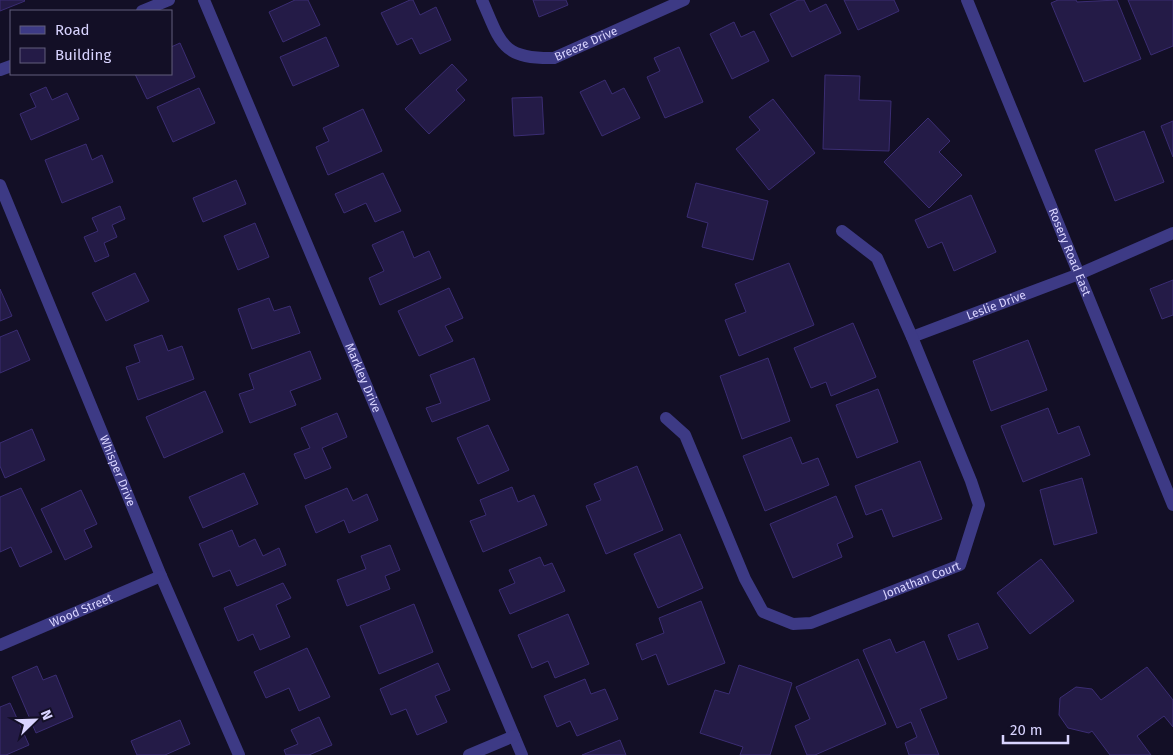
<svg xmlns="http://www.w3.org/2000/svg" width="1173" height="755" font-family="'Fira Sans',sans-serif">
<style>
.building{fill:#241b47;stroke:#3b2d73}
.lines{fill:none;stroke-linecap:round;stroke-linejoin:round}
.minor{stroke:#3d3a85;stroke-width:12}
.tertiary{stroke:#3d3a85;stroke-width:12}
.labels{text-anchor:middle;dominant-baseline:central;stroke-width:4;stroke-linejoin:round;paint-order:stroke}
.street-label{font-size:12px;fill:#d9d4ff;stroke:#130f26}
</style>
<rect width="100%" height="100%" fill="#130f26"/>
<g class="building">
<path d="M0,0H24L25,1L0,11Z"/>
<path d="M295,0H308L320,25L283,42L269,12Z"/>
<path d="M410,0H413L420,15L436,7L451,40L420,54L412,38L397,45L381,13Z"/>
<path d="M533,0H566L568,5L539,17Z"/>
<path d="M798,0H804L810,12L826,4L841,33L792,57L770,14Z"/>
<path d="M844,0H894L899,11L858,30Z"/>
<path d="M1058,0H1076L1077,2L1117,0L1141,59L1084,82L1051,3Z"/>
<path d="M1128,0H1173V46L1151,55Z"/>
<path d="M734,22L741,37L754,31L769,61L732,79L710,34Z"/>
<path d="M326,37L339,66L293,86L280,57Z"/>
<path d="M180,43L195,77L147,99L135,74H171V47Z"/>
<path d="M679,47L703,102L665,118L647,77L660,71L654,58Z"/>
<path d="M452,64L467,80L456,90L465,100L429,134L405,109Z"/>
<path d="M825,75L860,76L859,100L891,101L889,151L823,149Z"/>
<path d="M605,80L612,94L624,88L640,118L602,136L580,92Z"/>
<path d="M46,87L52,100L67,93L79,119L31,140L20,114L36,107L30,94Z"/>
<path d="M199,88L215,123L173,142L157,107Z"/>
<path d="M542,97L544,134L514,136L512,98Z"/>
<path d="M773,99L815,153L769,190L736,149L760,130L749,117Z"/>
<path d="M363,109L382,151L328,175L316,147L329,141L323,128Z"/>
<path d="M928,118L950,141L939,152L962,175L929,208L884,162Z"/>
<path d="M1173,121V157L1161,126Z"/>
<path d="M1144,131L1164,182L1115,201L1095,150Z"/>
<path d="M86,144L92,160L102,155L113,182L62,203L45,160Z"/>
<path d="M383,173L401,211L375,222L366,203L344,213L335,194Z"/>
<path d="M236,180L246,204L203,222L193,198Z"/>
<path d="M696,183L768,201L753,260L702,247L708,223L687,217Z"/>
<path d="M971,195L996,252L954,271L942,242L928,248L915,220Z"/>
<path d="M120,206L125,219L112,225L117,237L104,243L109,256L95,262L84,237L98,231L92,218Z"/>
<path d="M255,223L269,257L238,270L224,236Z"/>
<path d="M403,231L414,258L429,251L441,278L380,305L369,278L384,271L372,245Z"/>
<path d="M789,263L814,325L739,356L725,320L746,312L735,284Z"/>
<path d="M135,273L149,301L106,321L92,293Z"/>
<path d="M1173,280V315L1162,319L1150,289Z"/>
<path d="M449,288L463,318L445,326L453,341L419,356L398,311Z"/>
<path d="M0,289L12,316L0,321Z"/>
<path d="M269,298L274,311L290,306L300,333L252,349L238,309Z"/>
<path d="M853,323L876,377L831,396L826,382L811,388L794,348Z"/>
<path d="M17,330L30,360L0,373V337Z"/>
<path d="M162,335L168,351L182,346L194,379L138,400L126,367L140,362L134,345Z"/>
<path d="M1028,340L1047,390L991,411L973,361Z"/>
<path d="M310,351L321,379L290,391L296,405L250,423L239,394L254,389L249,374Z"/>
<path d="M474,358L490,400L432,422L426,408L441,403L430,375Z"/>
<path d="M768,358L790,421L742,439L720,376Z"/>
<path d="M878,389L898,442L857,458L836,405Z"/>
<path d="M205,391L223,432L164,458L146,417Z"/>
<path d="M1048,408L1058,434L1079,426L1090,455L1023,482L1001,426Z"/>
<path d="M337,413L347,437L322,448L331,468L305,479L294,454L310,448L301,428Z"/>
<path d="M488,425L509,470L478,484L457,438Z"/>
<path d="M32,429L45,460L5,478L0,466V443Z"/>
<path d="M791,437L802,464L818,458L829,485L765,511L743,456Z"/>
<path d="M920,461L942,519L893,537L882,509L866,515L855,486Z"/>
<path d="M637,466L663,530L606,554L586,506L601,500L594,484Z"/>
<path d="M244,473L258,504L203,528L189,497Z"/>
<path d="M1082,478L1097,533L1054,545L1040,490Z"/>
<path d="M512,487L518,502L534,495L547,525L483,552L470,521L486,515L480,500Z"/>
<path d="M21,488L52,552L20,567L11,547L0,552V497Z"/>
<path d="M347,488L353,501L367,494L378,520L349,533L344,520L316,533L305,506Z"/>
<path d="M81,490L97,524L84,530L92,547L65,560L41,509Z"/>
<path d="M836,496L853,537L837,544L842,557L793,578L770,524Z"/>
<path d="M232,530L239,547L255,539L263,556L279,548L286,565L237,586L230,570L213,577L199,544Z"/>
<path d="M680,534L703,588L658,608L634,554Z"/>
<path d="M390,545L400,570L385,576L390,589L347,606L337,580L366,569L361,556Z"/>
<path d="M540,557L544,566L552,563L565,591L510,614L499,590L515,583L509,570Z"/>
<path d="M1041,559L1074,601L1030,634L997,593Z"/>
<path d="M283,583L291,598L276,605L290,637L260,650L253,634L238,641L224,608Z"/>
<path d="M701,601L725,663L668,685L656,654L642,660L636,644L664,633L659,618Z"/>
<path d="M414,604L433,652L379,674L360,626Z"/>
<path d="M568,614L589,664L555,678L548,661L532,668L518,635Z"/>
<path d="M978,623L988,648L958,660L948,635Z"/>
<path d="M890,639L896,653L924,641L947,698L920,709L939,755H909L905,743L917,737L911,722L897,728L863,650Z"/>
<path d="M307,648L330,697L299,711L289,688L266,698L254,672Z"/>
<path d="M858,659L886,724L815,755H807L795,726L810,719L796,687Z"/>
<path d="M438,663L450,690L435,696L447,722L417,735L406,709L391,715L380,689Z"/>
<path d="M739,665L792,683L770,755H740L743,747L700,733L715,690L729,694Z"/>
<path d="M37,666L43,680L56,675L73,717L36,733L12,677Z"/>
<path d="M1147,667L1173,700V727L1164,716L1137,736L1151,755H1110L1092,731L1089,733L1068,728L1059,715L1060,698L1076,687L1092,689L1101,700Z"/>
<path d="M585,679L591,694L605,689L618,719L577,736L570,721L557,727L544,696Z"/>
<path d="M10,703L29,745L6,755H0V707Z"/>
<path d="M319,717L332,745L309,755H286L284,750L298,744L291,730Z"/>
<path d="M180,720L190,744L165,755H137L131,741Z"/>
<path d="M620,740L626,755H582Z"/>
</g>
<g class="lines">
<g class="minor">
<path id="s1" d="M204,0L522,755"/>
<path id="s2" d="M482,0C501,43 501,59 554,58L684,0"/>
<path d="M142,11L169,0"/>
<path d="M0,70L11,66"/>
<path id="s3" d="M0,185L161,576L239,755"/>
<path id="s4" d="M912,337L1079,274L1173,233"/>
<path id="s5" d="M666,418L685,435L745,579L763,612L793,624L811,623L960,565L979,505L971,481L912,337L877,258L842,231"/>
<path id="s6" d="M0,645L161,576"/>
<path d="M469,755L514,736"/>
</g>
<path class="tertiary" id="s7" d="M967,0L1173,505"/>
</g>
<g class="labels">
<g class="street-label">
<text stroke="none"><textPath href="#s2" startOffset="138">Breeze Drive</textPath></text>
<text stroke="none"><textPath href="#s7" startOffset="272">Rosery Road East</textPath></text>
<text stroke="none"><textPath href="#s4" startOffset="90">Leslie Drive</textPath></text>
<text stroke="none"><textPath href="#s1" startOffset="410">Markley Drive</textPath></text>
<text stroke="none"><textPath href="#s3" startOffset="309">Whisper Drive</textPath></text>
<text stroke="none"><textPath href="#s5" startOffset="388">Jonathan Court</textPath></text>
<text stroke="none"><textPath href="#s6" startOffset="88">Wood Street</textPath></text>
</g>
</g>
<rect x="10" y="10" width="162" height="65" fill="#130f26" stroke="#625e7d"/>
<rect x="20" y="26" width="25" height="8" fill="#3d3a85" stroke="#625e7d"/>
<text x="55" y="35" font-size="15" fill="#d9d4ff">Road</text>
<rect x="20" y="48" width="25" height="15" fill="#241b47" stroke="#625e7d"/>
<text x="55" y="60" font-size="15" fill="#d9d4ff">Building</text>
<g transform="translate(35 720) rotate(67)" stroke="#130f26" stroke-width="4" paint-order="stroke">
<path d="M0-4L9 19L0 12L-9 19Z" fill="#d9d4ff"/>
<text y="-8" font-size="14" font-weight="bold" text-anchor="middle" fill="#d9d4ff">N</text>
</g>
<path d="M1003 735v8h65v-8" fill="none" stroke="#d9d4ff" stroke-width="2.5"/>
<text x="1010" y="735" font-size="15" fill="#d9d4ff" stroke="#130f26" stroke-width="4" paint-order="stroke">20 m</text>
</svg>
